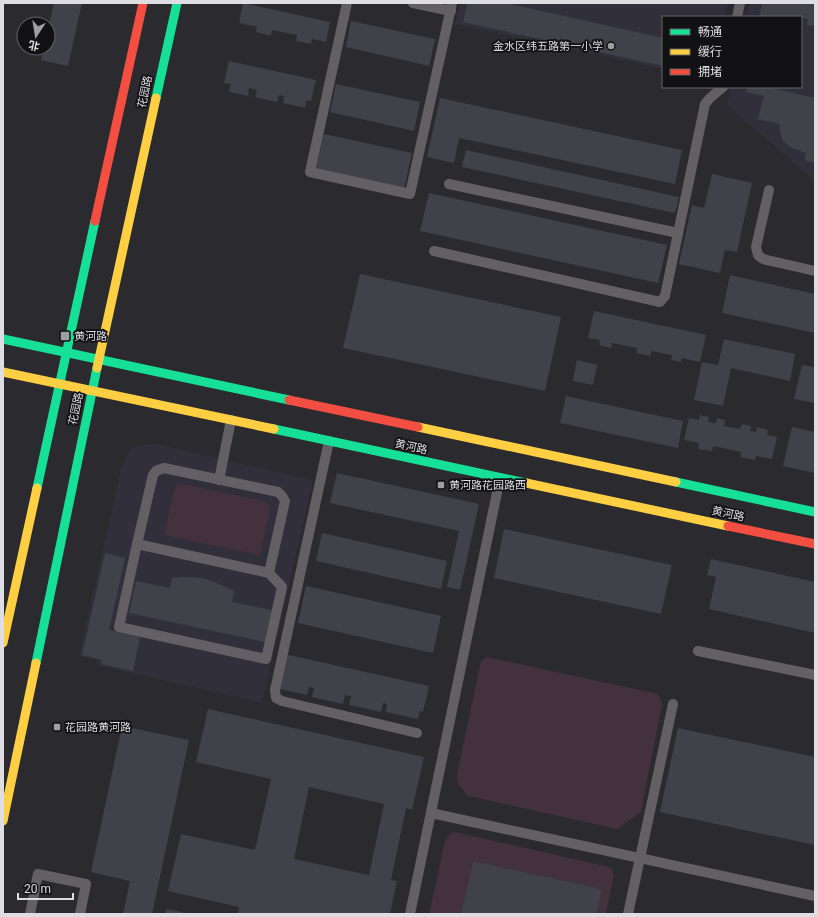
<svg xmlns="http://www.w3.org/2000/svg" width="818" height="917" font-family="Roboto,'Noto Sans SC',sans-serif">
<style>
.built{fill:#31303a}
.grass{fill:#43323e}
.building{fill:#414249;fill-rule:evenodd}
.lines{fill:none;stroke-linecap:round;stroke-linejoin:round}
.lane{stroke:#626064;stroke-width:10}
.fast{stroke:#16e098;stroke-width:9}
.slow{stroke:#ffcf43;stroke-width:9}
.jam{stroke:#f24e42;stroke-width:9}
.poi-dot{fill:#9f9ea2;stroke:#121215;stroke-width:1.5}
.labels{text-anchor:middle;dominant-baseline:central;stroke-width:3.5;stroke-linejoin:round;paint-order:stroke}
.poi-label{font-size:11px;fill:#dedde1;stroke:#121215;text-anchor:start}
.street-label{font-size:11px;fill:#dedde1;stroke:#121215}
</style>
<rect width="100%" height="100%" fill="#2b2a2e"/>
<g class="built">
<path d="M460,3H728L725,17H663V69L455,24Z"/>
<path d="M749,3H815V181L727,105L731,87H801V17H746Z"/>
<path d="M156,444L313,480L262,703L97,665L98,660L79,656L122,465L130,450L141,445Z"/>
</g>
<g class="grass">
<path d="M182,484L263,501L268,504L270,508L260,555L164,535L174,490L177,485Z"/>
<path d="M487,657L658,694L662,704L641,812L617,829L468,796L458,784L457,774L481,661Z"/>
<path d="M455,832L605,866L612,869L614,875L606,914H597L602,889L473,861L461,914H429L445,841L451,833Z"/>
</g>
<g class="building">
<path d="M54,3H82L68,66L41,60L44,48H48V30Z"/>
<path d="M243,3L330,22L326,42L312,39L311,44L296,41L297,35L272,30L271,36L256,32L257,27L239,23Z"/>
<path d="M467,3H506L663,38V66L463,22Z"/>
<path d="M762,3H815V26L807,25L808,19L795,16L794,17H759Z"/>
<path d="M351,21L435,39L429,66L346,47Z"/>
<path d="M229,61L316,80L311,101L306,100L305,108L283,103L284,96L279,95L277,102L255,97L257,90L249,88L248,96L229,92L231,84L224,83Z"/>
<path d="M336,84L420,102L414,131L330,112Z"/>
<path d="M747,87H767L815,98V163L804,160L806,153L792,148L783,141L780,132V124L758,119L764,96L746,92Z"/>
<path d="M440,98L682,150L675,184L459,138L454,163L427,157Z"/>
<path d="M324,134L412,153L404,189L316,169Z"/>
<path d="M466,150L679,197L675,213L462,167Z"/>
<path d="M712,174L752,183L737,252L725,250L720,273L679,264L692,205L704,208Z"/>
<path d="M429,193L667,245L658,283L420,231Z"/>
<path d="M360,274L561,317L545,391L343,348Z"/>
<path d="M730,275L815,294V333L722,313Z"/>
<path d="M594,311L706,335L700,362L682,358L681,362L671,360L672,355L651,351L650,356L636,353L637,348L612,343L611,348L599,345L600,340L588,338Z"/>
<path d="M724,339L795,354L790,381L731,368L723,406L694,400L702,362L718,365Z"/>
<path d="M577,360L597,365L593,385L573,381Z"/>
<path d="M802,365L815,367V403L794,399Z"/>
<path d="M566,396L683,421L678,448L560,423Z"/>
<path d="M700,415L709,417L708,422L716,423L717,418L725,420L724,426L740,429L742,424L751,426L750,431L756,432L757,427L768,430L767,435L777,437L772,459L756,456L755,460L740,457L741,452L713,446L712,451L698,449L699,443L684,440L689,418L699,420Z"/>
<path d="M792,427L815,432V473L783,466Z"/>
<path d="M337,473L479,504L460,590L447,587L459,531L330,503Z"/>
<path d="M504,529L672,565L661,614L494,578Z"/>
<path d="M322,533L447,561L441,589L316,561Z"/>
<path d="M105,553L125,558L109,630L140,637L133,671L101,664L102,660L82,655Z"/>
<path d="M711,559L815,582V633L709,609L716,577L707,575Z"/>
<path d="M183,577L203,578L217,583L234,591L232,602L272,610L265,642L129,613L136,581L170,588L172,578Z"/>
<path d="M306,586L441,616L433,653L298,623Z"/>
<path d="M284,654L429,686L423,712L420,711L418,719L386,712L387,704L383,703L381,712L349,705L351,696L345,695L343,704L312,697L314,688L309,687L307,695L280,689Z"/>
<path d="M208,709L424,757L412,810L406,808L391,880L397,881L390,914H238L239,907L168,891L181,834L255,850L271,779L196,762ZM309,787L384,804L369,875L294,859Z"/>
<path d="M122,726L189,740L152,914H123L130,881L91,872Z"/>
<path d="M678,728L815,757V845L660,812Z"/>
<path d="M473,861L602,889L597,914H461Z"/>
<path d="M167,909L186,913V914H165Z"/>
</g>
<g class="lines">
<g class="lane">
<path d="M347,3L310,172L410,194L452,3"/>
<path d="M413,3L451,11"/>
<path d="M737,17L740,3"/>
<path d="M449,184L678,233"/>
<path d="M769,190L756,247L758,255L763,259L815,271"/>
<path d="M434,251L660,302L665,296L705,104L710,98L723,87"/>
<path d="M329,441L275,690L276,698L282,701L417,733"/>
<path d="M219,480L231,420"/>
<path d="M137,544L269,573L282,587L266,659L119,627Z"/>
<path d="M137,544L153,475L156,471L164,468L278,492L282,496L285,501L269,573"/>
<path d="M698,651L815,675"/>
<path d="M431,813L815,896"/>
<path d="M30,914L38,874L86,884L80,914"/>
<path d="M410,914L500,478"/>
<path d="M628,914L673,704"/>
</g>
<g class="fast">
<path d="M156,98L177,3"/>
<path d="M3,339L289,400"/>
<path d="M274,429L526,483"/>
<path d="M676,482L815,512"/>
<path d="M37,488L95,221"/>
<path d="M36,663L97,368"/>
</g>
<g class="slow">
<path d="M97,368L156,98"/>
<path d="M3,372L274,429"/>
<path d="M418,427L676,482"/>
<path d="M526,483L728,526"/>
<path d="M3,643L37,488"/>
<path d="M3,821L36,663"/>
</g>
<g class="jam">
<path d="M95,221L143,3"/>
<path d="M289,400L418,427"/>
<path d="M728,526L815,544"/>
</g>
</g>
<g class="poi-dot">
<circle cx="611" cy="46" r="4"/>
<rect x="60" y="331" width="10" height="10" rx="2"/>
<rect x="437" y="481" width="8" height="8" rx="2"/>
<rect x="53" y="723" width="8" height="8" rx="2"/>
</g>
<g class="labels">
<g class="poi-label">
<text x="603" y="46" text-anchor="end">金水区纬五路第一小学</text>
<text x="74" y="336">黄河路</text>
<text x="449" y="485">黄河路花园路西</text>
<text x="65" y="727">花园路黄河路</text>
</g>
<g class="street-label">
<text transform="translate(145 92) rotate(-78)">花园路</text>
<text transform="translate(76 409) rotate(-78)">花园路</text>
<text transform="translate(411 447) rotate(12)">黄河路</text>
<text transform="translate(728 514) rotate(12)">黄河路</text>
</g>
</g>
<rect width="818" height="917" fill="none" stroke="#dedde1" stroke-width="8"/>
<rect x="662" y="16" width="140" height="72" fill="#121215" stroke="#646367"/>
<rect x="670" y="29" width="20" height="6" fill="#16e098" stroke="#646367"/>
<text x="698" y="36" font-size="12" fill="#dedde1">畅通</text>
<rect x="670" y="49" width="20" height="6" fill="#ffcf43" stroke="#646367"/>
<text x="698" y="56" font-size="12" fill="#dedde1">缓行</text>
<rect x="670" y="69" width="20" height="6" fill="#f24e42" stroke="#646367"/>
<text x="698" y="76" font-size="12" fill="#dedde1">拥堵</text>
<g transform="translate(36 36) rotate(192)"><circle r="19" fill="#121215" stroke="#646367"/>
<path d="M0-3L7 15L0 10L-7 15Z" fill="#9f9ea2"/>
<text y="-6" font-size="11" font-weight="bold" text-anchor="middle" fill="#dedde1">北</text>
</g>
<path d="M18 893v6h55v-6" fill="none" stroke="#dedde1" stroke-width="2"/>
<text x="24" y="893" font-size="12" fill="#dedde1" stroke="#121215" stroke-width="3" paint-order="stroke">20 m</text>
</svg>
